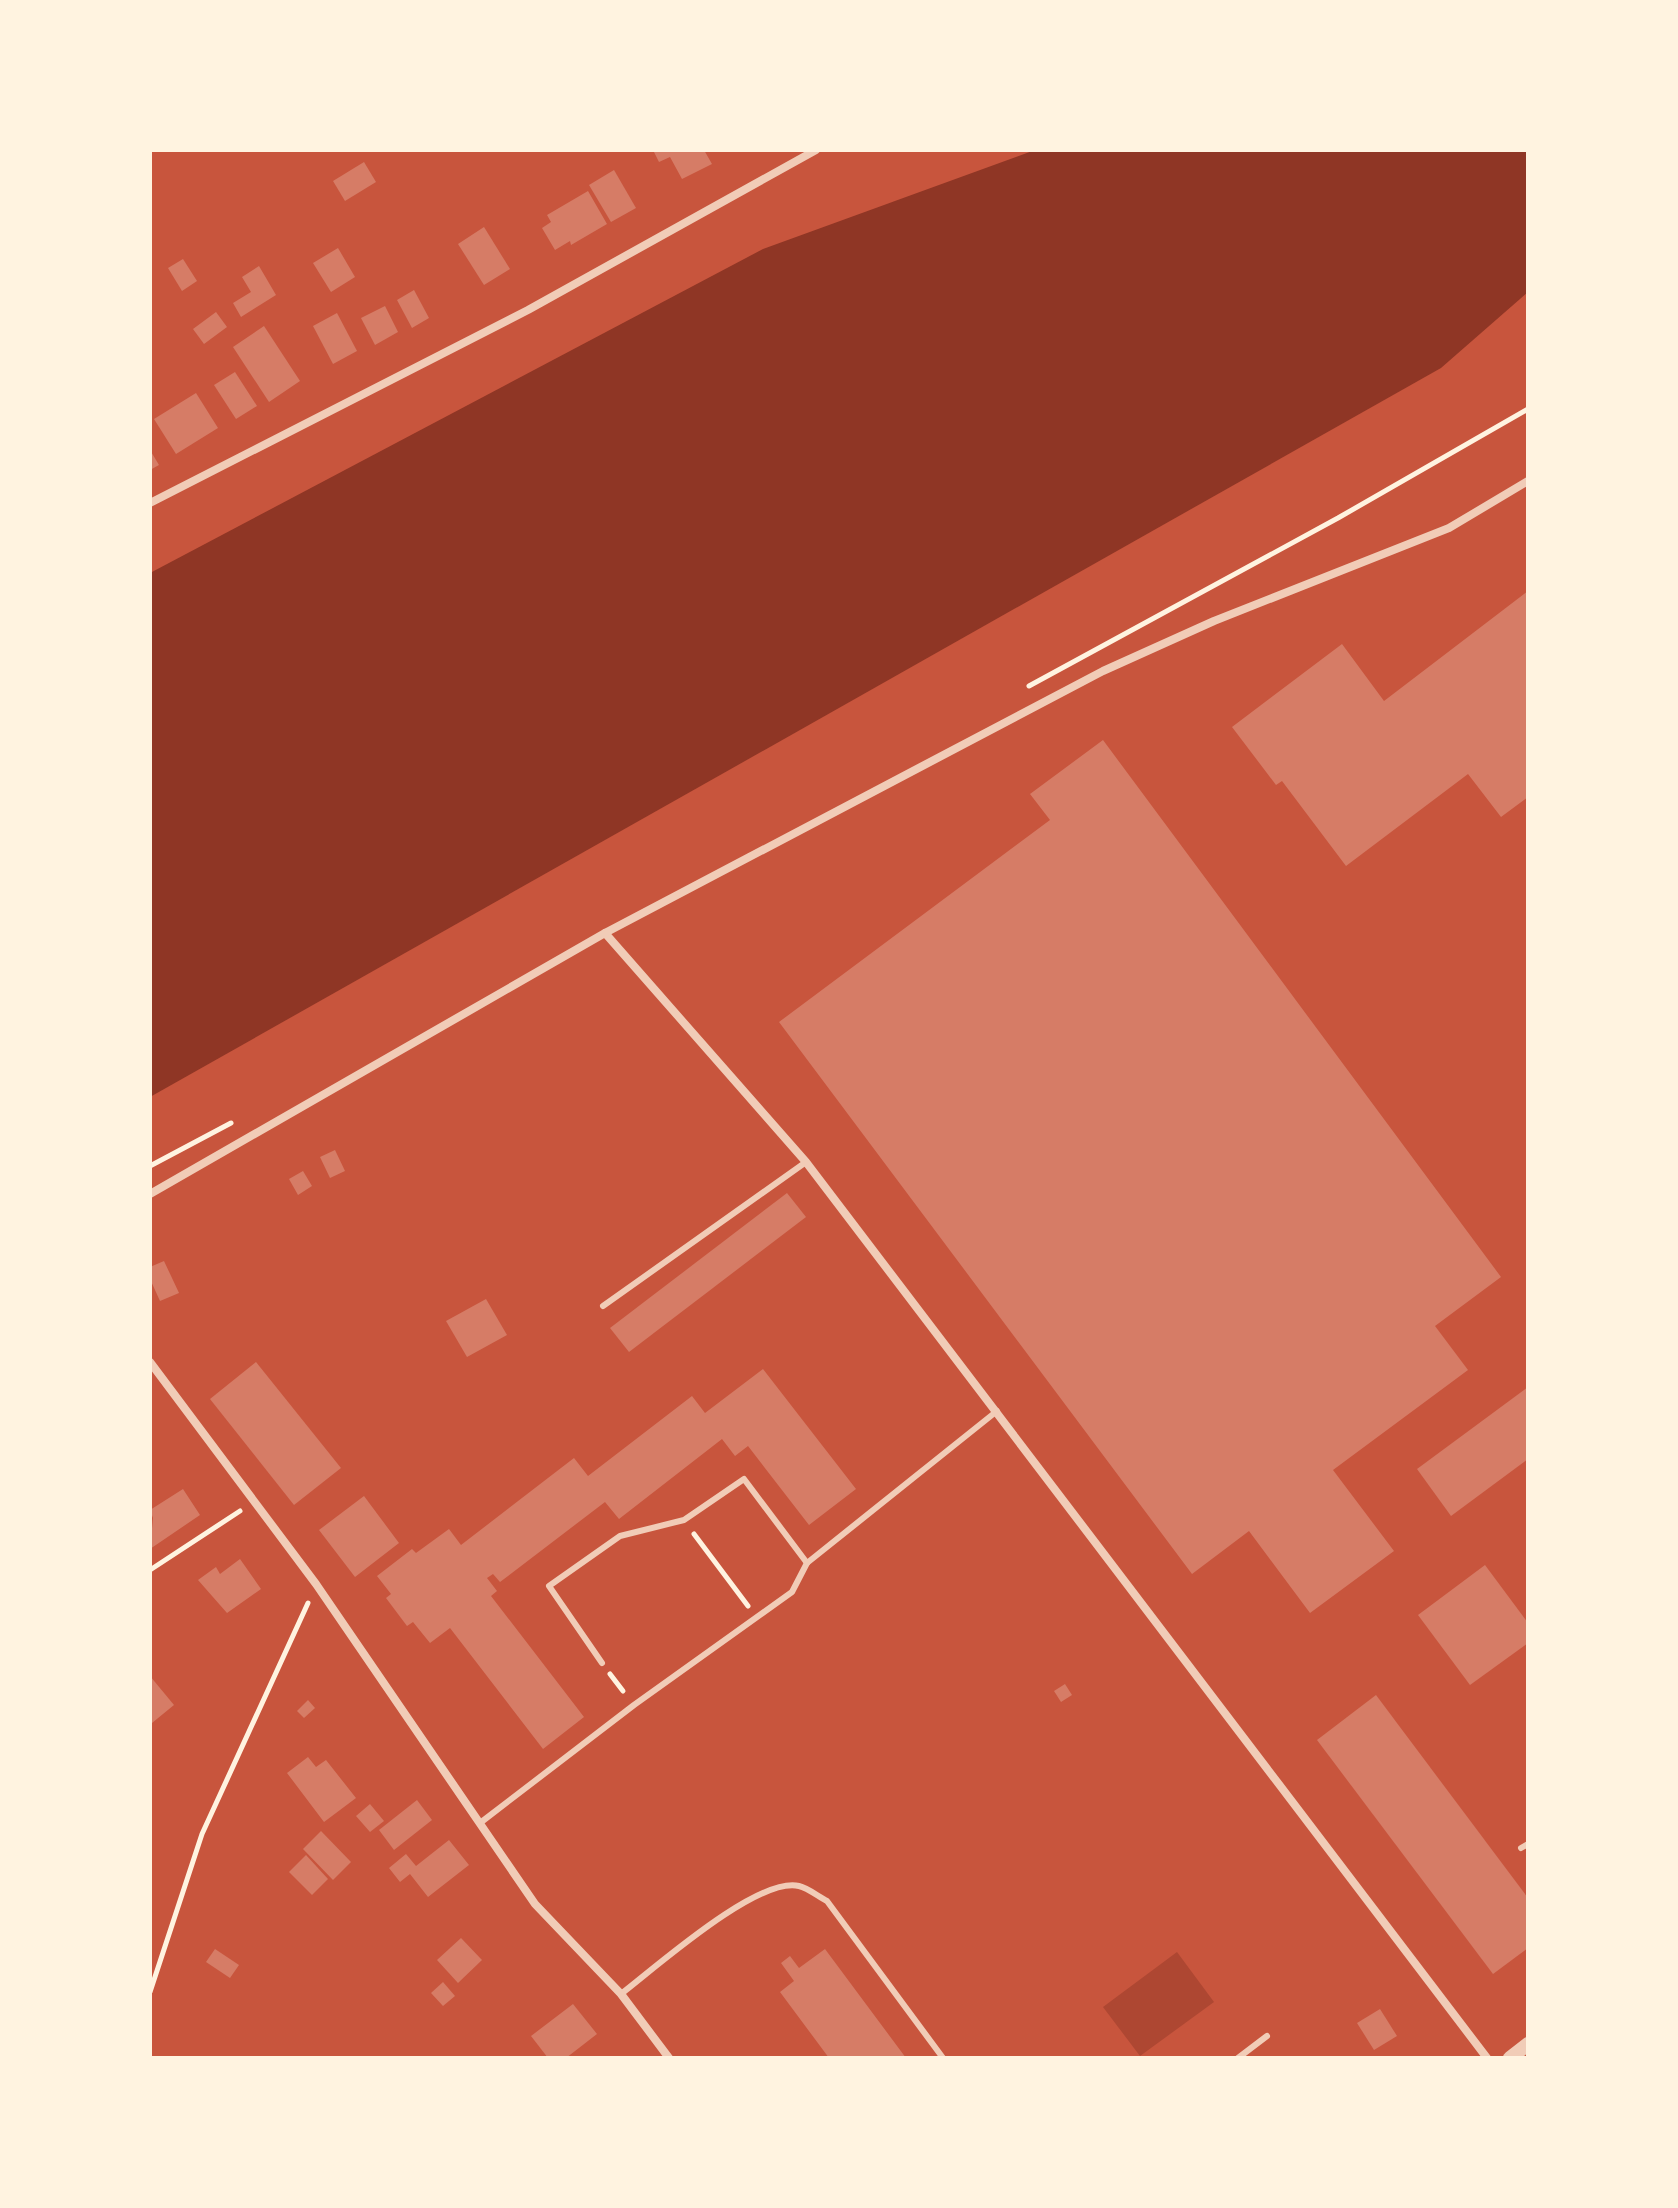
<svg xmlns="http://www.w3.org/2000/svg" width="1678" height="2208" font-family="'Roboto Condensed',sans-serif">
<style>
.green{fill:#ae4732}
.water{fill:#8f3625}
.building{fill:#d67c66}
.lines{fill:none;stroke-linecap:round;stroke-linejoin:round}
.path{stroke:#fff3e0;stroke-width:5}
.service{stroke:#f1ccb7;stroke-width:6}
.minor{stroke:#f1ccb7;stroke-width:8}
.tertiary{stroke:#f1ccb7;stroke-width:14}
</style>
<rect width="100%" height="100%" fill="#c8553d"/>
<path class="green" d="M1177,1952L1214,2002L1140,2056L1103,2007Z"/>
<path class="water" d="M1035,150H1528V292L1441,368L150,1097V573L763,249Z"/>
<g class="building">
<path d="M653,150H704L712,164L682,179L670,157L659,162Z"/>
<path d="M364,162L376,182L345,201L333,181Z"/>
<path d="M614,170L636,208L611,222L589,185Z"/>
<path d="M588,191L607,224L571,245L570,241L555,250L542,228L551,222L547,215Z"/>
<path d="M484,227L510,269L484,285L458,244Z"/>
<path d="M338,248L355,277L331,292L313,263Z"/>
<path d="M183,259L197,281L182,291L168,268Z"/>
<path d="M259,266L276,295L241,317L233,303L251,292L242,277Z"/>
<path d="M414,290L429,318L412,328L397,300Z"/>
<path d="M385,306L398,332L375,345L361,318Z"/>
<path d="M216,312L227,327L204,344L193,329Z"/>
<path d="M337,313L357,351L333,364L313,326Z"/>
<path d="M264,326L300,381L269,402L233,347Z"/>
<path d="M235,372L257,406L236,419L214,385Z"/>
<path d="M196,393L218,428L176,454L154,419Z"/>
<path d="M150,450L159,465L150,470Z"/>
<path d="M1528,591V797L1501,817L1468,774L1346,866L1282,781L1276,785L1232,727L1342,644L1384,701Z"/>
<path d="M1103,740L1501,1277L1435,1326L1468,1370L1333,1470L1394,1551L1310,1613L1249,1531L1192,1574L779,1022L1050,820L1030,794Z"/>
<path d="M335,1150L345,1171L330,1178L320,1157Z"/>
<path d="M303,1171L312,1186L298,1195L289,1179Z"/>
<path d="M787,1193L806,1217L629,1352L610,1328Z"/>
<path d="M164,1261L179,1293L160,1301L150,1279V1267Z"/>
<path d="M486,1299L507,1335L467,1357L446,1321Z"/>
<path d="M256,1362L341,1468L294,1505L210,1399Z"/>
<path d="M763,1369L856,1489L809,1525L748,1446L735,1456L722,1439L619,1519L605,1502L500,1582L493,1574L487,1578L497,1591L491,1596L584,1717L543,1749L450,1628L430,1643L413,1622L407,1626L386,1598L391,1594L377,1576L412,1549L416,1553L449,1529L461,1545L574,1458L588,1476L692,1396L705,1413Z"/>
<path d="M1528,1387V1459L1451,1516L1417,1469Z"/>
<path d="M183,1489L200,1515L150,1549L153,1518L150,1510Z"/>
<path d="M364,1496L399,1543L355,1577L319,1530Z"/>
<path d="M240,1559L261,1589L227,1613L198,1580L216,1567L220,1574Z"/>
<path d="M1485,1565L1528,1623V1643L1470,1685L1418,1615Z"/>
<path d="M150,1676L174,1705L152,1723L150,1720Z"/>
<path d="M1065,1684L1072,1695L1061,1702L1054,1691Z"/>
<path d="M1376,1695L1528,1898V1948L1493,1974L1317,1740Z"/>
<path d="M308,1700L315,1708L304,1718L297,1711Z"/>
<path d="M308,1757L316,1767L326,1760L356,1798L324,1822L287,1773Z"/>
<path d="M417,1800L432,1820L394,1850L379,1830Z"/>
<path d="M370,1804L384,1821L370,1832L356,1816Z"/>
<path d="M321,1831L351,1862L333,1880L303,1849Z"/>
<path d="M449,1840L469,1865L428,1897L410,1874L400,1882L389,1868L406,1854L416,1866Z"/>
<path d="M306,1855L328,1879L312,1895L289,1872Z"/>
<path d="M461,1938L482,1960L458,1983L437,1960Z"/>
<path d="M215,1949L239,1965L230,1978L206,1962Z"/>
<path d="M825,1949L906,2058H829L780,1992L794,1981L781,1963L790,1956L799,1968Z"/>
<path d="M443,1982L455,1996L443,2006L431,1993Z"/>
<path d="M573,2004L597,2034L566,2058H548L531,2036Z"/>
<path d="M1380,2009L1397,2036L1374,2050L1357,2023Z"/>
</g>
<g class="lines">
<g class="path">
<path d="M1029,686L1338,518L1528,409"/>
<path d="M150,1166L231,1123"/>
<path d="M694,1534L748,1606"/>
<path d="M150,1570L240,1511"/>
<path d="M610,1674L623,1691"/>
<path d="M150,1992L202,1834L308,1603"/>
</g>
<g class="service">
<path d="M603,1306L806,1162"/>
<path d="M602,1663L549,1586L620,1536L684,1520L744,1479L807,1563"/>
<path d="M480,1823L634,1705L792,1592L807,1563L997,1411"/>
<path d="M1521,1848L1528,1844"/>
<path d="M621,1994C655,1968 758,1876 799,1886C808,1888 819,1897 827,1901L943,2058"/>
<path d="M1238,2058L1267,2036"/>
</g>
<g class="minor">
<path d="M150,503L528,310L816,150"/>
<path d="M605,933L806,1162L1487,2058"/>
<path d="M150,1194L605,933L1103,671L1214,621L1449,528L1528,481"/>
<path d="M150,1362L316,1584L535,1904L621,1994L669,2058"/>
</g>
<path class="tertiary" d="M1510,2058L1528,2044"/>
</g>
<rect width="1678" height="2208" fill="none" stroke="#fff3e0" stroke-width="304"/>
</svg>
